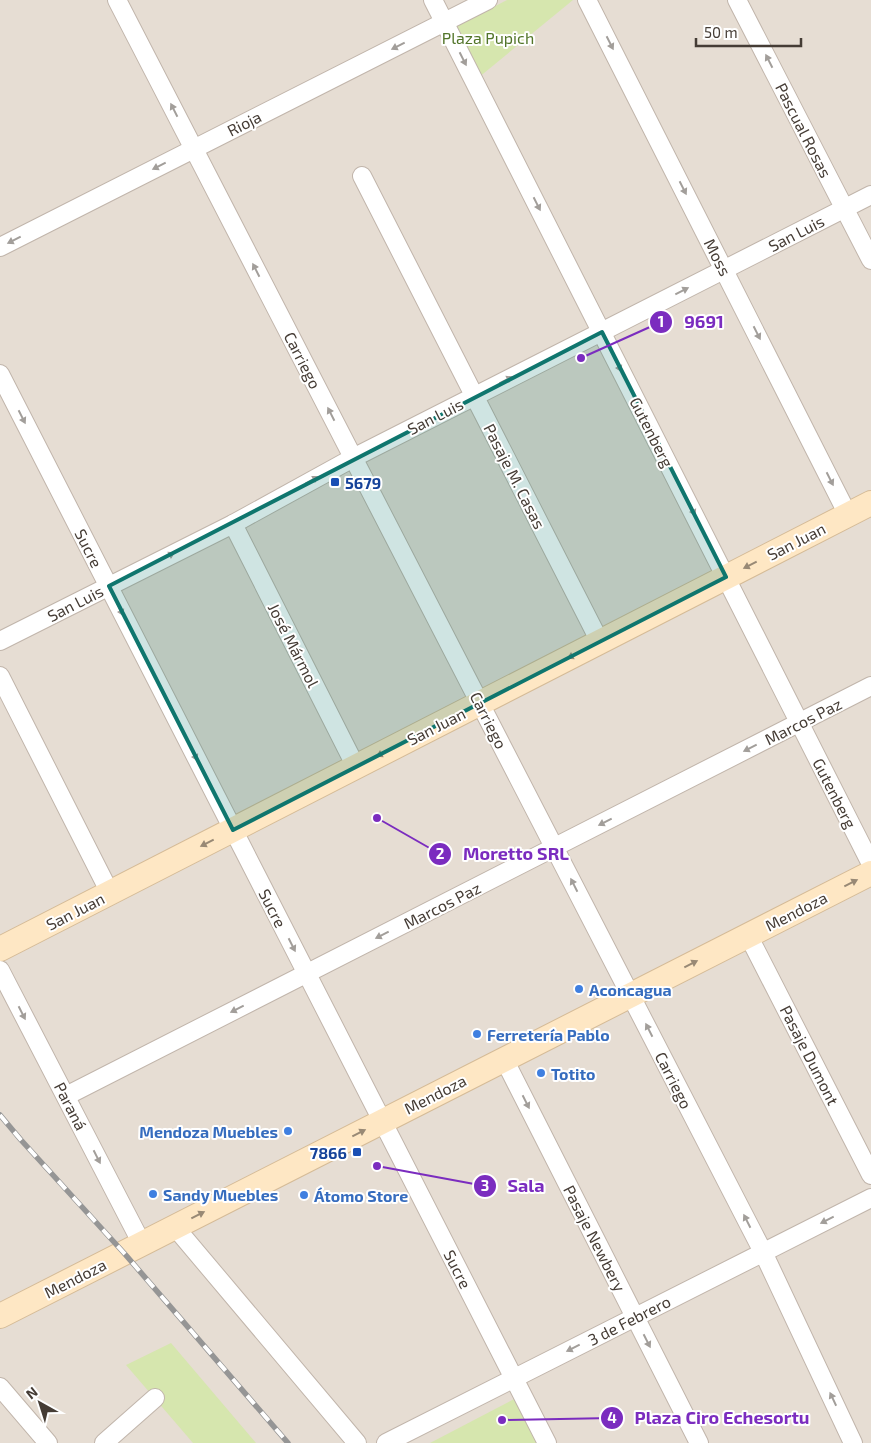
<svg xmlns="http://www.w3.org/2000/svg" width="871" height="1443" font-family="'Exo 2',sans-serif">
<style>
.residential{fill:#e6ddd3}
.green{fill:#d6e6ae}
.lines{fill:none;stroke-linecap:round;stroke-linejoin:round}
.street-casing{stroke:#c1b5ab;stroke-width:20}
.secondary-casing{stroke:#d5bb97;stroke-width:26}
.street{stroke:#fff;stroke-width:18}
.secondary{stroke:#fee7c4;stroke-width:24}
.rail-casing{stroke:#959595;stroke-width:5.5}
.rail{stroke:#fff;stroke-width:4;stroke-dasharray:11;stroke-linecap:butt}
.oneway{fill:#a29e9a}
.oneway2{fill:#988975}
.marked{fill:#0f766e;fill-opacity:0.2;stroke:#0f766e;stroke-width:4;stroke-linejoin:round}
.transit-dot{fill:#1a4fb4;stroke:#fff;stroke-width:2}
.shop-dot{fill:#3f7fe0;stroke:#fff;stroke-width:2}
.labels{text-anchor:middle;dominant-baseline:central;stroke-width:4;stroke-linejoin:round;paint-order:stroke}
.park-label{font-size:16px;fill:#527529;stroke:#fff}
.street-label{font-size:16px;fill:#453c35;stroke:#fff}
.transit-label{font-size:16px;font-weight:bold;fill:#164399;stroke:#fff;text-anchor:start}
.shop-label{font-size:16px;font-weight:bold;fill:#366cbe;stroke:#fff;text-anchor:start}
.leader{fill:none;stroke:#7b2cbf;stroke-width:2}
.callout-dot{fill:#7b2cbf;stroke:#fff;stroke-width:2}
.mark-label{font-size:15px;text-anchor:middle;font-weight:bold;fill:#fff}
.callout-label{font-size:18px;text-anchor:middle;font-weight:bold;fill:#7b2cbf;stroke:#fff;stroke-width:4;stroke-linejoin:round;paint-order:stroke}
</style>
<rect width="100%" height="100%" fill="#f2ece5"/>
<rect class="residential" x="0" y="0" width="871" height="1443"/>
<g class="green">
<path d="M507,0H573L478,78L453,28Z"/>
<path d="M171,1343L256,1443H193L126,1365Z"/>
<path d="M518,1397L540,1443H430Z"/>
</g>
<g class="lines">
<defs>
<g id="street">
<path d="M117,0L763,1252L853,1443"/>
<path d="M433,0L871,864"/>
<path d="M587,0L848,515"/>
<path d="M737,0L871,260"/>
<path d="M362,176L600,642"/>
<path d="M0,247L488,0"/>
<path d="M0,374L547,1443"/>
<path d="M233,524L356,767"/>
<path d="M0,641L233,524L353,458L871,195"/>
<path d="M0,676L110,893"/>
<path d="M748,935L871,1175"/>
<path d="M0,970L142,1244"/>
<path d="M504,1059L699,1443"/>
<path d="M66,1096L871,686"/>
<path d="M175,1227L357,1443"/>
<path d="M0,1387L48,1443"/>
<path d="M104,1443L155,1398"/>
<path d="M386,1443L871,1198"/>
</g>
<g id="secondary">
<path d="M0,949L871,503"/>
<path d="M0,1316L871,873"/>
</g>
</defs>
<use href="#street" class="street-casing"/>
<use href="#secondary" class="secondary-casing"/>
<use href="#street" class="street"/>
<use href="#secondary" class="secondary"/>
<defs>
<path id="rail" d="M0,1115L21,1140L124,1253L288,1443"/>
</defs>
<use href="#rail" class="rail-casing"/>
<use href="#rail" class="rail"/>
</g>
<defs><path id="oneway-solid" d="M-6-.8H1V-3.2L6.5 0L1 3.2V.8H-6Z" transform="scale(1.25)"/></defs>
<g class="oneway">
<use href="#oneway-solid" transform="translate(610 43) rotate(63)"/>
<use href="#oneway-solid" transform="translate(398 46) rotate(153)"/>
<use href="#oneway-solid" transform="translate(463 59) rotate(63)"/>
<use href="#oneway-solid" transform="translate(769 61) rotate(-117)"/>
<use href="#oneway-solid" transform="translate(174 110) rotate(-117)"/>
<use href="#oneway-solid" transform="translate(159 166) rotate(153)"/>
<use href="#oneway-solid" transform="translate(683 188) rotate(63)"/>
<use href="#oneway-solid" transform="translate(537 204) rotate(63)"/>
<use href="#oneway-solid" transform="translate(14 240) rotate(153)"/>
<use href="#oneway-solid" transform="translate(256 270) rotate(-117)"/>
<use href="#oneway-solid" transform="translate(682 291) rotate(-27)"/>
<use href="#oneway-solid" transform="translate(757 333) rotate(63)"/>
<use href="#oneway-solid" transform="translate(618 365) rotate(63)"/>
<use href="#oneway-solid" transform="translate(506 380) rotate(-27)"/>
<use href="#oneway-solid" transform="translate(331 414) rotate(-117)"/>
<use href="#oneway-solid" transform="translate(22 417) rotate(63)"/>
<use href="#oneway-solid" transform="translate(830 479) rotate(63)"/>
<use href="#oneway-solid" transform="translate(312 480) rotate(-29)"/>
<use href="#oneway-solid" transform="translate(692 509) rotate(63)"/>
<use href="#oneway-solid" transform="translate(168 556) rotate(-27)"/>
<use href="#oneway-solid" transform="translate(120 609) rotate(63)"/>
<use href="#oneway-solid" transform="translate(750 748) rotate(153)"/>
<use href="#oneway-solid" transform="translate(194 754) rotate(63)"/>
<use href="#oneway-solid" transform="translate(605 822) rotate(153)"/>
<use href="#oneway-solid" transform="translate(574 885) rotate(-117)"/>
<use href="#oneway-solid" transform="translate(382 935) rotate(153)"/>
<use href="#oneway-solid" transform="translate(292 945) rotate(63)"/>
<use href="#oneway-solid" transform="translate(237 1009) rotate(153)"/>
<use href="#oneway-solid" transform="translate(22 1013) rotate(63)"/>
<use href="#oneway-solid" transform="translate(649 1030) rotate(-117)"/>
<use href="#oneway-solid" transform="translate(526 1102) rotate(63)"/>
<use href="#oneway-solid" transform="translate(97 1157) rotate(63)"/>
<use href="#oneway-solid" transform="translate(827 1220) rotate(153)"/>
<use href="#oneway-solid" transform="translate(747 1221) rotate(-117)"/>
<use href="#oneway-solid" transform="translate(647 1341) rotate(63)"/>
<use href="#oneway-solid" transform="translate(573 1348) rotate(153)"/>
<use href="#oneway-solid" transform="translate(833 1399) rotate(-115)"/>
</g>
<g class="oneway2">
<use href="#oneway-solid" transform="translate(750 565) rotate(153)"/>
<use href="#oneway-solid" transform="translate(574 655) rotate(153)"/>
<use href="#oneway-solid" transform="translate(383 753) rotate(153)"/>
<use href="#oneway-solid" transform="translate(207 843) rotate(153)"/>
<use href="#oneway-solid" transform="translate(851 883) rotate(-27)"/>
<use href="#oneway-solid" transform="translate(691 964) rotate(-27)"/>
<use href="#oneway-solid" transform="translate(359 1133) rotate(-27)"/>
<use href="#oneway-solid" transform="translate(198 1215) rotate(-27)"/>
</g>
<path class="marked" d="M602,332L726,577L233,830L109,586Z"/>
<g class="transit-dot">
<rect x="330" y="477" width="10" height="10" rx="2.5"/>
<rect x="352" y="1147" width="10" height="10" rx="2.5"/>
</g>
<g class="shop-dot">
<circle cx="579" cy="989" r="5"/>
<circle cx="477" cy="1034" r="5"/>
<circle cx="541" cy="1073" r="5"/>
<circle cx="288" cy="1131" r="5"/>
<circle cx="153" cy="1194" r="5"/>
<circle cx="304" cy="1195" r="5"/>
</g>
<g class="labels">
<g class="park-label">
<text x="488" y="37">Plaza Pupich</text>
</g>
<g class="street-label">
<text transform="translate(244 123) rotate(-27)">Rioja</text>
<text transform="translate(804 130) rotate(63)">Pascual Rosas</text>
<text transform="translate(796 233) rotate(-27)">San Luis</text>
<text transform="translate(718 257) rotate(63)">Moss</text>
<text transform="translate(303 360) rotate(63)">Carriego</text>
<text transform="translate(435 416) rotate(-27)">San Luis</text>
<text transform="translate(652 432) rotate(63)">Gutenberg</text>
<text transform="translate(515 476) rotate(63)">Pasaje M. Casas</text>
<text transform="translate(796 541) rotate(-27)">San Juan</text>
<text transform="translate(89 548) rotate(63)">Sucre</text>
<text transform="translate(75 603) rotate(-27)">San Luis</text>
<text transform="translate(294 645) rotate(63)">José Mármol</text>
<text transform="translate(489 720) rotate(63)">Carriego</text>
<text transform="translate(803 721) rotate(-27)">Marcos Paz</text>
<text transform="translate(436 726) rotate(-27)">San Juan</text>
<text transform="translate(835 793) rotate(63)">Gutenberg</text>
<text transform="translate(442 905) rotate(-27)">Marcos Paz</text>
<text transform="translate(273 908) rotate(63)">Sucre</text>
<text transform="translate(75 911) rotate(-27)">San Juan</text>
<text transform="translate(796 911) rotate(-27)">Mendoza</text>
<text transform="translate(810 1055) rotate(63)">Pasaje Dumont</text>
<text transform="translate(674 1080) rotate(63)">Carriego</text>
<text transform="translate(435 1094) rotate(-27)">Mendoza</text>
<text transform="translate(71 1106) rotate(63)">Paraná</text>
<text transform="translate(595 1238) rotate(63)">Pasaje Newbery</text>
<text transform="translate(458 1269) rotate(63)">Sucre</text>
<text transform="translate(75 1278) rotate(-27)">Mendoza</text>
<text transform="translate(629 1320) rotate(-27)">3 de Febrero</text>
</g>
<g class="transit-label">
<text x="345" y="482">5679</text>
<text x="347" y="1152" text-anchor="end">7866</text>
</g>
<g class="shop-label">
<text x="589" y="989">Aconcagua</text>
<text x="487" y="1034">Ferretería Pablo</text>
<text x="551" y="1073">Totito</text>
<text x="278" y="1131" text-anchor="end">Mendoza Muebles</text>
<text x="163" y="1194">Sandy Muebles</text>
<text x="314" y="1195">Átomo Store</text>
</g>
</g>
<path class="leader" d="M581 358L661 322M377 818L440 854M377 1166L485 1186M502 1420L612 1418"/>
<g class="callout-dot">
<circle cx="581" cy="358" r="5"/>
<circle cx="377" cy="818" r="5"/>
<circle cx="377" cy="1166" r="5"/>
<circle cx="502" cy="1420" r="5"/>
<circle cx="661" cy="322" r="12"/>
<circle cx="440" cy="854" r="12"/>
<circle cx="485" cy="1186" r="12"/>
<circle cx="612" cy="1418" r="12"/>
</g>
<g class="mark-label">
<text x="661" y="327">1</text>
<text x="440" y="859">2</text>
<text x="485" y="1191">3</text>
<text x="612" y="1423">4</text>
</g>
<g class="callout-label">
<text x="704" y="328">9691</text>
<text x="516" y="860">Moretto SRL</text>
<text x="526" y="1192">Sala</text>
<text x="722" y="1424">Plaza Ciro Echesortu</text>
</g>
<g transform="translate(40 1403) rotate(321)" stroke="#ffffff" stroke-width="4" paint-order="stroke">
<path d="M0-4L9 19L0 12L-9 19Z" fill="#453c35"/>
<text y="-8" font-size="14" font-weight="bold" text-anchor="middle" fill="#453c35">N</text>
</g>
<path d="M696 38v8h105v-8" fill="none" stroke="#453c35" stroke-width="2.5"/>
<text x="704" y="38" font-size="15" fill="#453c35" stroke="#ffffff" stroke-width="4" paint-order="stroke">50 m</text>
</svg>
